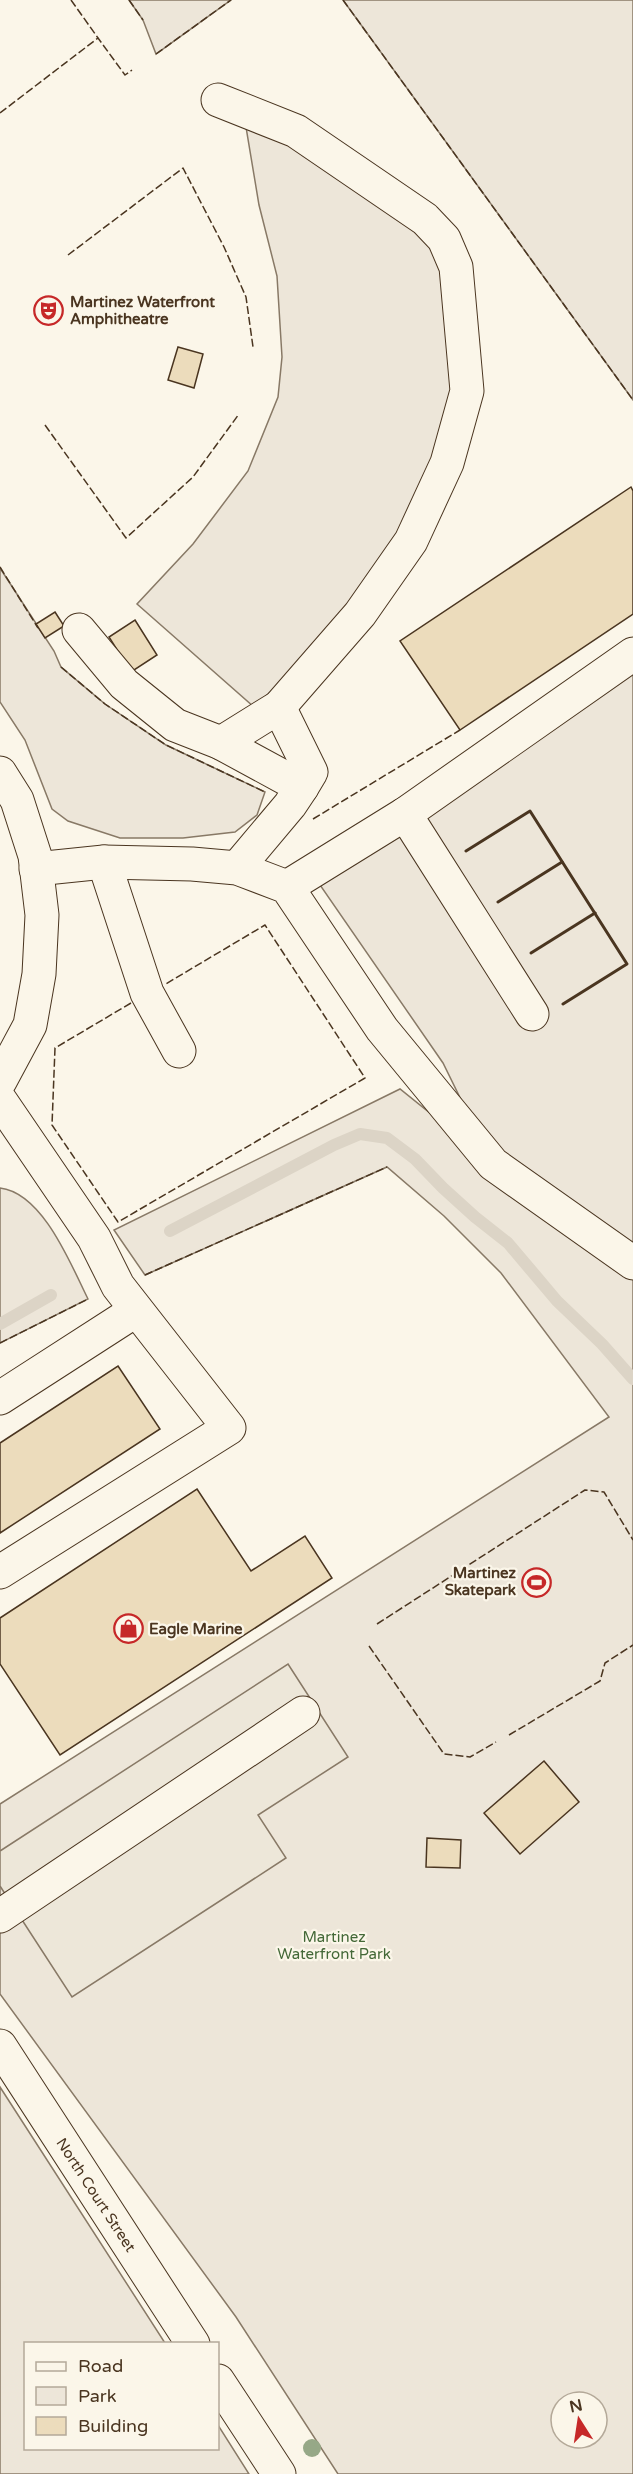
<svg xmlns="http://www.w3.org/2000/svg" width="633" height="2474" font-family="'Varela Round',sans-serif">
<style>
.green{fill:#ede6d9;stroke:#887966;stroke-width:1.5;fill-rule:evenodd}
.parking{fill:#ede7d9;stroke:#887966;stroke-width:1.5}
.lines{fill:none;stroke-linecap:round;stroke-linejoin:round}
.stream{stroke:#dcd4c6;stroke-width:12}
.building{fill:#ecdcbc;stroke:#4a3520;stroke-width:1.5}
.minor-casing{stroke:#4a3520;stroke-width:35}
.minor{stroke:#fbf6e9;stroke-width:33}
.fence{stroke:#4a3520;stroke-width:1.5;stroke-dasharray:8 3;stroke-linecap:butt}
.wall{stroke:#4a3520;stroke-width:3}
.tree{fill:#96a887}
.labels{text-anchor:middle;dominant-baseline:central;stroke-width:4.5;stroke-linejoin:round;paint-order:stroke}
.poi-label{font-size:15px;font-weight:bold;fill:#4a3520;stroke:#fbf6e9;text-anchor:start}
.park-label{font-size:15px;fill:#436837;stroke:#fbf6e9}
.street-label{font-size:15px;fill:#4a3520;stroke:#fbf6e9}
</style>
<rect width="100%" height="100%" fill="#fbf6e9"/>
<g class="green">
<path d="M129,0H231L156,54L143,20Z"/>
<path d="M343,0H633V400Z"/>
<path d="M254,122L435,241L450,269L454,411L387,556L309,658L254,707L137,604L193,544L248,471L278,397L282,357L277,276L259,205L246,127Z"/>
<path d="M0,568L54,651L61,667L105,704L166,745L265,792L257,815L235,832L183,838H120L68,821L52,809L25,740L0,702Z"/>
<path d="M633,658V2474H338L236,2317L0,1994V1804L609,1417L501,1273L444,1216L387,1167L145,1275L114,1230L400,1089L492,1163L443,1063L320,885ZM561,2402H597V2438H561Z"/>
<path d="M0,1188C43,1193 71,1265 88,1299L0,1343Z"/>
<path d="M0,2087L165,2343L26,2344V2448H218V2425L249,2474H0Z"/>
</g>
<path class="parking" d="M288,1664L348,1757L258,1815L286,1858L72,1997L0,1886V1851Z"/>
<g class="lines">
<g class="stream">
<path d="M170,1231L334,1145L360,1134L387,1138L415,1159L443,1188L475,1217L508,1243L557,1301L602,1344L633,1379"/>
<path d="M0,1324L51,1295"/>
</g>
</g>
<g class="building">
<path d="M178,347L203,354L194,388L168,380Z"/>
<path d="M631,487L633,491V614L460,730L400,641Z"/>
<path d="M55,612L64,626L45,638L36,624Z"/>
<path d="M135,620L157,655L131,672L109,637Z"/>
<path d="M118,1366L160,1429L0,1533V1443Z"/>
<path d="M197,1489L251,1571L305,1536L332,1578L60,1755L0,1664V1618Z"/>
<path d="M544,1761L579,1802L520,1854L484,1813Z"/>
<path d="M427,1838L461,1840L460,1868L426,1867Z"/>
</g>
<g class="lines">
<defs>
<g id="minor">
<path d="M218,100L296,131L425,219L444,239L456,267L467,391L447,463L411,541L360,614L279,707L221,743"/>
<path d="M79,630L124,684L175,725L221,743L302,787L290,805L237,868"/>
<path d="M279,707L311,772L302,787"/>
<path d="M0,773L17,800L35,856L42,915L39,974L30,1025L0,1081"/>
<path d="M405,814L532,1014"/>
<path d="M104,862L147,993L179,1051"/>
<path d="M36,869L104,862L192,864L237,868L287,887L382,1029L493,1164L633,1263"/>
<path d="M287,887L405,814L633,654"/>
<path d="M0,1100L94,1238L118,1286L229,1428L0,1572"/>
<path d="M0,1398L135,1311"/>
<path d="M0,1916L303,1713"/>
<path d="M0,2046L193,2344"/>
<path d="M218,2381L279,2474"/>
</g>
</defs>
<use href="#minor" class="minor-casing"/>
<use href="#minor" class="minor"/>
<g class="fence">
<path d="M71,0L98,38"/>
<path d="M129,0L143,20"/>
<path d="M343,0L633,400"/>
<path d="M156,54L231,0"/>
<path d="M0,113L98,38L125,75L132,70"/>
<path d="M68,255L183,168L224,247L246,297L253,347"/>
<path d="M45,425L126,538L193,477L239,414"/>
<path d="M0,567L38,628"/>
<path d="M61,667L105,704L166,745L265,792"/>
<path d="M313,819L460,730"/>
<path d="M131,1003L55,1048L52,1125L118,1222L365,1078L265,925L164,985"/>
<path d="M145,1275L387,1167"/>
<path d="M0,1343L88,1299"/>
<path d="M377,1624L585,1490L604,1492L633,1540"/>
<path d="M369,1646L444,1754L470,1757L496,1742"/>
<path d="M509,1735L600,1681L605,1663L633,1645"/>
</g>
<g class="wall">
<path d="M466,851L530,811L627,964L563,1004"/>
<path d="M498,902L562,862"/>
<path d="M531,953L595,913"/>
</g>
</g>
<circle class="tree" cx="312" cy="2448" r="9"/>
<defs>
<symbol id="theatre-ring" viewBox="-11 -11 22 22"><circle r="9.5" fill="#fbf6e9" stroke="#c62828" stroke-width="1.5"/><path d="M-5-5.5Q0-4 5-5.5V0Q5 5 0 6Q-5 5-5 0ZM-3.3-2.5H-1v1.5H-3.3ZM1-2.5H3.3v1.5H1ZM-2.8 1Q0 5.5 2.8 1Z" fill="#c62828"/></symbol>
<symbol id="stadium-ring" viewBox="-11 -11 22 22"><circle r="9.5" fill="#fbf6e9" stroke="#c62828" stroke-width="1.5"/><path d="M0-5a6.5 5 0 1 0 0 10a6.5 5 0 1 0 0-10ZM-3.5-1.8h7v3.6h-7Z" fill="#c62828"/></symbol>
<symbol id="shop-ring" viewBox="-11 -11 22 22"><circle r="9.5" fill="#fbf6e9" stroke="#c62828" stroke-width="1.5"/><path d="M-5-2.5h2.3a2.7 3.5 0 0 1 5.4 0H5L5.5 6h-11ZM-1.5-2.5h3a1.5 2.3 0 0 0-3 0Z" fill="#c62828"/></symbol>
</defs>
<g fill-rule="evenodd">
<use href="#theatre-ring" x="32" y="294" width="33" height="33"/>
<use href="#stadium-ring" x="520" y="1566" width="33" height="33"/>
<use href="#shop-ring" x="112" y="1612" width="33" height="33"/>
</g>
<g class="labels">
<g class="poi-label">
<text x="70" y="302">Martinez Waterfront<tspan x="70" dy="17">Amphitheatre</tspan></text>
<text x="516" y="1573" text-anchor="end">Martinez<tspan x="516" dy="17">Skatepark</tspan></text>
<text x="149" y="1629">Eagle Marine</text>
</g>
<g class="park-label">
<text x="334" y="1937">Martinez<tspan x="334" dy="17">Waterfront Park</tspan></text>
</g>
<g class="street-label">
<text transform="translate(96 2195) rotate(57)">North Court Street</text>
</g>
</g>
<rect x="24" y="2342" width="195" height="108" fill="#fbf6e9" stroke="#b4a999" stroke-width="1.5"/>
<rect x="36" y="2362" width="30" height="9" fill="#fbf6e9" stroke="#b4a999" stroke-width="1.5"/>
<text x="78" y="2372" font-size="18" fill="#4a3520">Road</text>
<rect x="36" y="2387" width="30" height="18" fill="#ede6d9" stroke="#b4a999" stroke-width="1.5"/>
<text x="78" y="2402" font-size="18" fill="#4a3520">Park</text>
<rect x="36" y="2417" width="30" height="18" fill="#ecdcbc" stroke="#b4a999" stroke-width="1.5"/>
<text x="78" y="2432" font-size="18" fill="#4a3520">Building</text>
<g transform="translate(579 2420) rotate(348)"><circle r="28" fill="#fbf6e9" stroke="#b4a999" stroke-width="1.5"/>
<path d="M0-4.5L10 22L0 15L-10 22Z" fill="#c62828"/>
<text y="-9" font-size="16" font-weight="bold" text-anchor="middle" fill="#4a3520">N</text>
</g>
</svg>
